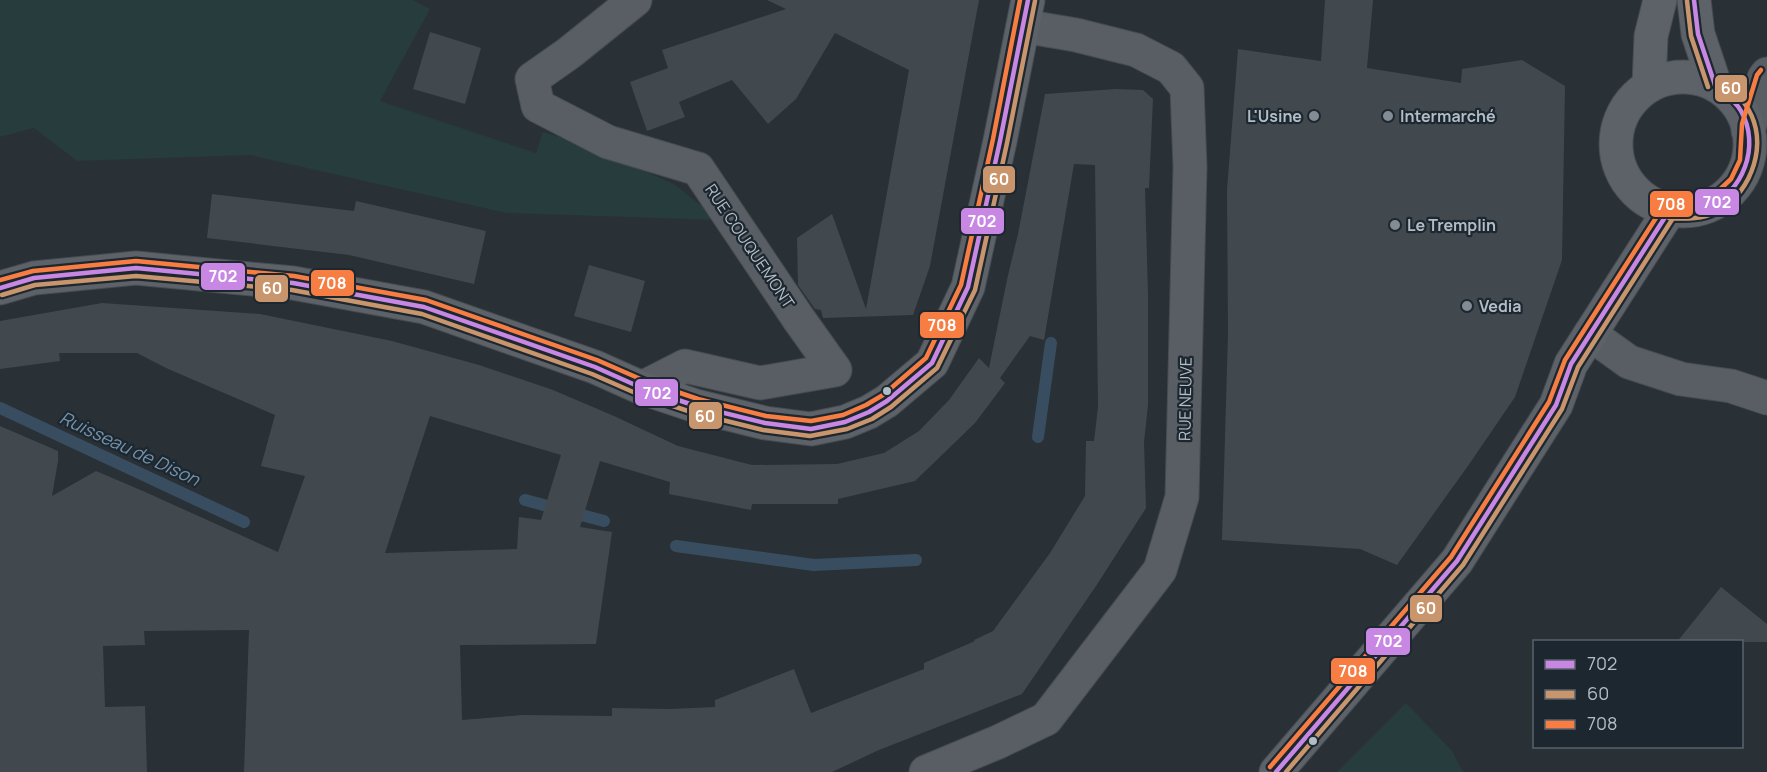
<svg xmlns="http://www.w3.org/2000/svg" width="1767" height="772" font-family="Manrope,sans-serif">
<style>
.green{fill:#273c3c}
.lines{fill:none;stroke-linecap:round;stroke-linejoin:round}
.stream{stroke:#384e60;stroke-width:12}
.building{fill:#42494e;fill-rule:evenodd}
.minor-casing{stroke:#474c51;stroke-width:35}
.tertiary-casing{stroke:#474c51;stroke-width:35}
.secondary-casing{stroke:#474c51;stroke-width:35}
.minor{stroke:#585e63;stroke-width:33}
.tertiary{stroke:#585e63;stroke-width:33}
.secondary{stroke:#5d6268;stroke-width:33}
.bus-1-casing{stroke:#1d2730;stroke-width:9}
.bus-2-casing{stroke:#1d2730;stroke-width:9}
.bus-3-casing{stroke:#1d2730;stroke-width:9}
.bus-1{stroke:#c787e3;stroke-width:4.5}
.bus-2{stroke:#c9956d;stroke-width:4.5}
.bus-3{stroke:#f77d43;stroke-width:4.5}
.poi-dot{fill:#838c94;stroke:#1d2730;stroke-width:2}
.bus-dot{fill:#b3bdc7;stroke:#1d2730;stroke-width:2}
.labels{text-anchor:middle;dominant-baseline:central;stroke-width:4.5;stroke-linejoin:round;paint-order:stroke}
.poi-label{font-size:16px;font-weight:bold;fill:#b3bdc7;stroke:#1d2730;text-anchor:start}
.street-label{font-size:16px;fill:#b3bdc7;stroke:#1d2730}
.water-label{font-size:18px;font-style:italic;fill:#7492aa;stroke:#1d2730}
.line-badge{stroke:#1d2730;stroke-width:2}
.badge-label{font-size:16px;text-anchor:middle;font-weight:bold;fill:#fff}
</style>
<rect width="100%" height="100%" fill="#293036"/>
<g class="green">
<path d="M0,0H412L430,9L380,101L536,153L543,132L578,142L674,184L719,220L506,213L250,155L77,161L34,128L0,137Z"/>
<path d="M1406,703L1452,751L1463,772H1337Z"/>
</g>
<g class="lines">
<g class="stream">
<path d="M0,408L244,522"/>
<path d="M1038,437L1051,343"/>
<path d="M525,500L604,521"/>
<path d="M676,546L814,565L916,560"/>
</g>
</g>
<g class="building">
<path d="M767,0H979L930,266L913,315L823,318L821,310L815,309L798,285L797,238L832,214L866,309L909,70L835,33L796,99L768,124L732,80L679,102L685,117L647,131L630,82L668,68L662,50L786,9Z"/>
<path d="M1325,0H1373L1367,68L1461,83L1462,69L1522,60L1565,86L1562,260L1515,397L1470,463L1397,565L1360,549L1222,540L1228,333L1227,190L1238,49L1321,61Z"/>
<path d="M430,32L481,48L465,104L413,89Z"/>
<path d="M1116,89L1143,90L1153,99L1149,188H1145L1148,294V405L1144,442L1146,508L1096,586L1022,694L879,750L832,772H244L249,630L144,631L145,645L103,646L105,707L145,706L147,772H0V426L58,451V461L52,496L96,471L143,491L278,552L305,476L261,466L275,415L166,368L137,353H59L60,361L0,369V321L102,303L260,314L392,341L479,365L553,390L614,416L678,446L752,465L837,464L884,453L919,431L949,400L979,358L989,368L1008,275L1018,234L1045,94ZM1074,164L1095,165L1098,407L1094,441H1086L1085,496L1050,553L993,631L974,640L975,641L924,663V669L811,713L794,669L715,700V707L671,709L612,708V716L522,715L462,720L460,645L596,644L612,532L580,527L600,461L670,482L669,494L751,510L752,504H838V499L915,481L975,423L1005,383L1000,378L1030,336L1044,340ZM430,416L561,455L541,520L519,517L517,549L385,553Z"/>
<path d="M212,194L354,211L356,201L486,231L474,284L349,255L207,238Z"/>
<path d="M589,265L645,281L631,332L574,316Z"/>
<path d="M1721,587L1767,624V642H1677Z"/>
</g>
<g class="lines">
<defs>
<g id="minor">
<path d="M635,0L569,53L532,79L538,106L608,142L698,169L798,318L835,370L760,383L685,366L642,388"/>
<path d="M1590,334L1629,362L1681,379L1731,386L1767,398"/>
<path d="M926,772L998,742L1046,719L1160,570L1182,497L1190,167L1187,88L1171,68L1136,50L1076,35L1023,26"/>
</g>
<path id="tertiary" d="M1748,131L1764,78L1767,74"/>
<g id="secondary">
<path d="M1694,0L1698,34L1715,85"/>
<circle cx="1683" cy="144" r="67"/>
<path d="M1649,86L1651,36L1660,0"/>
<path d="M0,288L34,278L136,268L293,283L424,307L595,367L642,388L696,406L765,423L811,429L845,422L869,412L887,401L932,363L968,287L1000,141L1028,0"/>
<path d="M1276,772L1457,561L1556,405L1571,364L1669,211"/>
</g>
</defs>
<use href="#minor" class="minor-casing"/>
<use href="#tertiary" class="tertiary-casing"/>
<use href="#secondary" class="secondary-casing"/>
<use href="#minor" class="minor"/>
<use href="#tertiary" class="tertiary"/>
<use href="#secondary" class="secondary"/>
<defs>
<g id="bus-1">
<path d="M1694,0L1698,34L1715,85"/>
<path d="M1669,211C1681,211 1695,213 1706,208C1743,193 1761,146 1741,111C1735,100 1724,93 1715,85"/>
<path d="M0,288L34,278L136,268L293,283L424,307L595,367L642,388L696,406L765,423L811,429L845,422L869,412L887,401L932,363L968,287L1000,141L1028,0"/>
<path d="M1276,772L1457,561L1556,405L1571,364L1669,211"/>
</g>
<g id="bus-2">
<path d="M1687,1L1691,36L1708,87"/>
<path d="M1669,218C1681,219 1694,219 1706,216C1743,205 1766,158 1754,122C1748,103 1734,91 1720,79"/>
<path d="M2,295L35,285L136,276L292,290L422,314L592,374L640,395L694,413L763,430L810,436L847,429L872,419L891,407L937,368L975,290L1007,143L1035,1"/>
<path d="M1286,772L1463,565L1562,409L1578,367L1675,215"/>
</g>
<g id="bus-3">
<path d="M1669,204H1687L1707,199L1716,193L1731,179L1740,160L1742,124L1757,75L1761,70"/>
<path d="M0,280L33,271L136,261L294,276L426,300L597,360L645,381L698,399L766,416L811,421L843,415L866,405L883,395L926,358L961,285L993,139L1020,0"/>
<path d="M1270,767L1451,557L1549,402L1565,360L1663,207"/>
</g>
</defs>
<use href="#bus-1" class="bus-1-casing"/>
<use href="#bus-2" class="bus-2-casing"/>
<use href="#bus-3" class="bus-3-casing"/>
<use href="#bus-1" class="bus-1"/>
<use href="#bus-2" class="bus-2"/>
<use href="#bus-3" class="bus-3"/>
</g>
<g class="poi-dot">
<circle cx="1314" cy="116" r="6"/>
<circle cx="1388" cy="116" r="6"/>
<circle cx="1395" cy="225" r="6"/>
<circle cx="1467" cy="306" r="6"/>
</g>
<g class="bus-dot">
<circle cx="887" cy="391" r="5"/>
<circle cx="1313" cy="741" r="5"/>
</g>
<g class="labels">
<g class="poi-label">
<text x="1302" y="116" text-anchor="end">L'Usine</text>
<text x="1400" y="116">Intermarché</text>
<text x="1407" y="225">Le Tremplin</text>
<text x="1479" y="306">Vedia</text>
</g>
<g class="street-label">
<text transform="translate(750 246) rotate(56)">RUE COUQUEMONT</text>
<text transform="translate(1185 399) rotate(-89)">RUE NEUVE</text>
</g>
<g class="water-label">
<text transform="translate(130 448) rotate(25)">Ruisseau de Dison</text>
</g>
</g>
<g class="line-badge">
<rect x="1714" y="74" width="34" height="29" rx="6" fill="#c9956d"/>
<rect x="982" y="165" width="34" height="29" rx="6" fill="#c9956d"/>
<rect x="1694" y="188" width="46" height="28" rx="6" fill="#c787e3"/>
<rect x="1649" y="190" width="45" height="28" rx="6" fill="#f77d43"/>
<rect x="960" y="207" width="45" height="28" rx="6" fill="#c787e3"/>
<rect x="200" y="262" width="46" height="29" rx="6" fill="#c787e3"/>
<rect x="310" y="269" width="45" height="28" rx="6" fill="#f77d43"/>
<rect x="254" y="274" width="35" height="29" rx="6" fill="#c9956d"/>
<rect x="919" y="311" width="46" height="28" rx="6" fill="#f77d43"/>
<rect x="634" y="378" width="45" height="29" rx="6" fill="#c787e3"/>
<rect x="688" y="401" width="35" height="29" rx="6" fill="#c9956d"/>
<rect x="1409" y="594" width="34" height="29" rx="6" fill="#c9956d"/>
<rect x="1365" y="627" width="46" height="29" rx="6" fill="#c787e3"/>
<rect x="1330" y="657" width="46" height="28" rx="6" fill="#f77d43"/>
</g>
<g class="badge-label">
<text x="1731" y="94">60</text>
<text x="999" y="185">60</text>
<text x="1717" y="208">702</text>
<text x="1671" y="210">708</text>
<text x="982" y="227">702</text>
<text x="223" y="282">702</text>
<text x="332" y="289">708</text>
<text x="272" y="294">60</text>
<text x="942" y="331">708</text>
<text x="657" y="399">702</text>
<text x="705" y="422">60</text>
<text x="1426" y="614">60</text>
<text x="1388" y="647">702</text>
<text x="1353" y="677">708</text>
</g>
<rect x="1533" y="640" width="210" height="108" fill="#1d2730" stroke="#59636c" stroke-width="1.5"/>
<rect x="1545" y="660" width="30" height="9" fill="#c787e3" stroke="#59636c" stroke-width="1.5"/>
<text x="1587" y="670" font-size="18" fill="#b3bdc7">702</text>
<rect x="1545" y="690" width="30" height="9" fill="#c9956d" stroke="#59636c" stroke-width="1.5"/>
<text x="1587" y="700" font-size="18" fill="#b3bdc7">60</text>
<rect x="1545" y="720" width="30" height="9" fill="#f77d43" stroke="#59636c" stroke-width="1.5"/>
<text x="1587" y="730" font-size="18" fill="#b3bdc7">708</text>
</svg>
